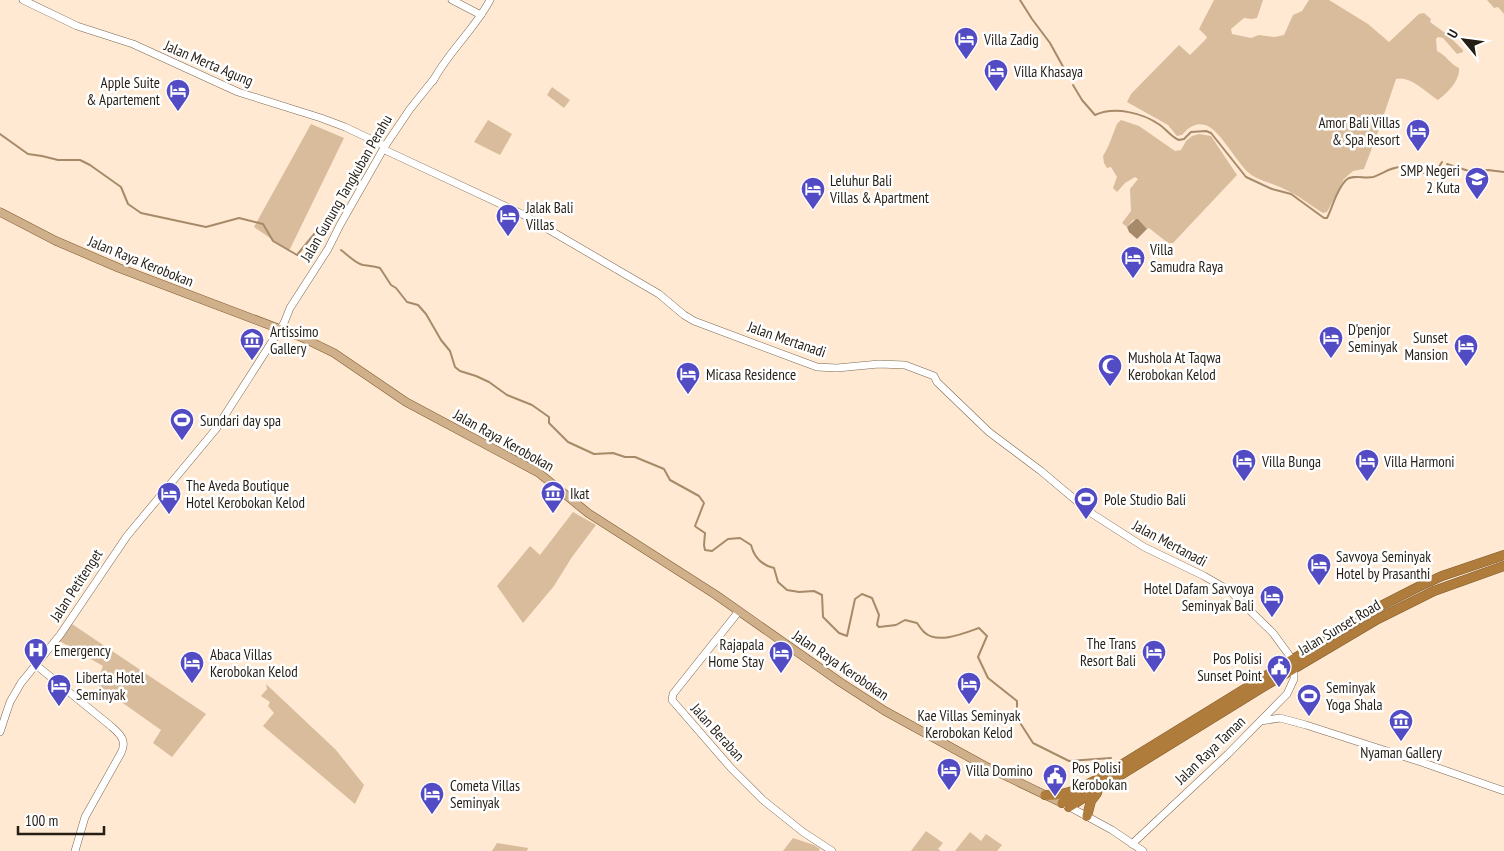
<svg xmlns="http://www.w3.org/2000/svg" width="1504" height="851" font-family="'PT Sans Narrow',sans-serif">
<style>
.green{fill:#d9bc9b}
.water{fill:#a78a69}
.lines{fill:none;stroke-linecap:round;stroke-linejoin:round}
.stream{stroke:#a78a69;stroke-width:2}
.secondary-casing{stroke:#796752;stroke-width:8}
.primary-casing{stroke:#7f5b2e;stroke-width:9}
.highway-casing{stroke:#7f5b2e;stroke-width:10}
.secondary{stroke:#fff;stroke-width:7}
.primary{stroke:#cfb08a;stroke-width:8}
.highway{stroke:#af7c3c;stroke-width:9}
.labels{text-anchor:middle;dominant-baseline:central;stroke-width:5;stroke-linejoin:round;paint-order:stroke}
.poi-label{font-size:15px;fill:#251e15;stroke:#fff;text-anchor:start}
.street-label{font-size:15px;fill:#251e15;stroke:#fff}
</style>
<rect width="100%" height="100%" fill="#ffe9d2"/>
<g class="green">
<path d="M1214,0H1263L1257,18L1252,19L1244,18L1231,29L1232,34L1251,38L1259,35L1275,37L1284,35L1293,15L1302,11L1309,0H1329L1368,24L1389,42L1419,14L1424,13L1431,19L1430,22L1448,35L1463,50V52L1457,54L1443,38L1438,37L1436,39L1437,51C1446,55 1451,65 1459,68C1460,81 1447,93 1438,100C1427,93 1410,75 1396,79L1378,132L1364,169L1353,171L1344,179L1327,212L1323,213C1310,205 1298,195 1284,189C1273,183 1258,181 1249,173C1236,162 1220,129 1205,125C1195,122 1188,128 1182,135L1177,136L1168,125L1127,102L1131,94L1179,45L1190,55L1206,39L1207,37L1199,29Z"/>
<path d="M1487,0H1504V14L1498,7L1494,8Z"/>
<path d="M552,87L570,100L564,108L547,95Z"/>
<path d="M488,120L512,134L500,155L474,142Z"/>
<path d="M1121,120L1139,126L1175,151L1181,150L1186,141L1192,136L1199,134L1211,136L1237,175L1173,243H1168L1149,228L1147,229L1138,219L1133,220L1127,227L1122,223L1131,211L1130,189L1138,179L1135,177L1125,183L1117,192L1113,188L1117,177L1111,167L1107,168L1104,163L1103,156L1108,147L1117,124Z"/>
<path d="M311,124L344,138L289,251L254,227Z"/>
<path d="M573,512L596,525L572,557L554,586L523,623L497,586L530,546L540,555Z"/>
<path d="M69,622L206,714L172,757L153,743L161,730L96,684L103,666L56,639Z"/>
<path d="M266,684L336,750L364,785L355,804L263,726L274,713L268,706L270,702L261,696L267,689Z"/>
<path d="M926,831L943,843L938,849L941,851H911Z"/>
<path d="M970,832L981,841L986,834L1002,845L997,851H955Z"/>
<path d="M793,838L814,845L820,849L819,851H783Z"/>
<path d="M497,843L528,848L527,851H492Z"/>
</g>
<path class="water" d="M1136,219H1138L1147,229L1137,239L1129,232L1127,227Z"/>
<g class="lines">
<g class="stream">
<path d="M1020,0L1032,19L1050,43L1066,72"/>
<path d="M1073,85L1082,100L1095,115C1115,106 1143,113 1160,125C1167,130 1171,137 1179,140L1184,139L1191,132L1206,131L1211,133L1246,177L1272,189L1291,194L1324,218H1327C1333,206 1336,190 1346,180C1352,174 1365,179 1373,177C1383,174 1391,166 1403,167C1413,168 1423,173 1433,176L1442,162"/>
<path d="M0,134L28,154L42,156L58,160H80L90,165L121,187L128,204L141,213L206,227L239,218L263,224L273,241L297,255L315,233"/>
<path d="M1447,164L1472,172L1488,170L1504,172"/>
<path d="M341,250C348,255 355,263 363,265C369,266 374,266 380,268L391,285L396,288L407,302L418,305L426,314L441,340L450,351L455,367L460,371L476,376L489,382L507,395L532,405L549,417V423L568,442L594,454L613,453L625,457H635L664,469L670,480L699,496L704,503L695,526"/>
<path d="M696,527L705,533L704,545L705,550L712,551L728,539L740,538L751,545C754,557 761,565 774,568L778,582L787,590L799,592L814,591L822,595L823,617L839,633L847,636L855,599L862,594L872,598L879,615L877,625L879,627L896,625L905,620L917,623C919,626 922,630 924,632C937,645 965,633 979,628L987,636L978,657L988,678L1017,701V718L1033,743L1069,761L1111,758"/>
</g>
<defs>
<g id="secondary">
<path d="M23,0L77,26L133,44L238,92L321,118L345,127L385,146"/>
<path d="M452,0L481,15"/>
<path d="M433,81C448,52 475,29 490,0"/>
<path d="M387,151L522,214L659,294L684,315L694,321L817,367L837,368L879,364L905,365L934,376L937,382L989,432L1041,471L1091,513L1144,547L1204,576L1230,591L1273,633L1292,659L1294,669V679L1287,694L1228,754L1132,844"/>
<path d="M739,611L673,694L672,700L731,768L763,800L803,832L832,851"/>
<path d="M36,665L112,727C121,735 127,741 121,753L85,817L75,851"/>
<path d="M1261,721L1280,718L1306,725L1421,762L1504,791"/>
<path d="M0,732L10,702L21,683L60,635L127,536L216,429L284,323L290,308L328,249L340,225L385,146L410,109L434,79"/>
<path d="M1066,805L1112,830L1143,851"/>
</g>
<path id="primary" d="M0,212L56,241L119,268L301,337L334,353L406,402L539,473L588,513L716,595L840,682L885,711L985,766L1062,803"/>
<g id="highway">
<path d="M1045,795C1066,797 1082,787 1100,778L1373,610L1418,587L1442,576L1504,555"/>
<path d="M1062,803L1077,793"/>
<path d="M1069,807L1263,687L1378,619L1434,591L1504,566"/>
<path d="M1087,816L1091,801L1097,793"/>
</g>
</defs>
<use href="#secondary" class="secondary-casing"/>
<use href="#primary" class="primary-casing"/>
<use href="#highway" class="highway-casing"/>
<use href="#secondary" class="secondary"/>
<use href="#primary" class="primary"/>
<use href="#highway" class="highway"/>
</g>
<defs>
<symbol id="hotel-pin" viewBox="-11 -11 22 30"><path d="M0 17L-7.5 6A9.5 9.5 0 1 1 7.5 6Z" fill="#524bc3" stroke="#fff"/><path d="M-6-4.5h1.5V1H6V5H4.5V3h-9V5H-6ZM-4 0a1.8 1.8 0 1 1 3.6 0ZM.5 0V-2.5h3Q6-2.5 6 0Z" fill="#fff"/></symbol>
<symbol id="school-pin" viewBox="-11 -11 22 30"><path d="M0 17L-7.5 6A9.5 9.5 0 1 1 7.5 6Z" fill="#524bc3" stroke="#fff"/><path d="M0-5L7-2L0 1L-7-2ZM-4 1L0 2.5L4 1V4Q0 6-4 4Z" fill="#fff"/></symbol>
<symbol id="museum-pin" viewBox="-11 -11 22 30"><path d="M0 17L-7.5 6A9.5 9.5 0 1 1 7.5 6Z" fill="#524bc3" stroke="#fff"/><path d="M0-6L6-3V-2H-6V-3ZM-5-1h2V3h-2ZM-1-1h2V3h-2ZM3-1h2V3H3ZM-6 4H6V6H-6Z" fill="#fff"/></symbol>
<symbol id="mosque-pin" viewBox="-11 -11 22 30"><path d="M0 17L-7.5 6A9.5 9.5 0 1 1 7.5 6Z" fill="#524bc3" stroke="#fff"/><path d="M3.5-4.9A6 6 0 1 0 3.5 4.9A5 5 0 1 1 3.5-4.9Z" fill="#fff"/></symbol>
<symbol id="stadium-pin" viewBox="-11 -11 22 30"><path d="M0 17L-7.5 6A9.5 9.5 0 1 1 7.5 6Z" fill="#524bc3" stroke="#fff"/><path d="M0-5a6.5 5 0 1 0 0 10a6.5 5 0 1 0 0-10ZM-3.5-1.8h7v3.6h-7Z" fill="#fff"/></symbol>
<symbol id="hospital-pin" viewBox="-11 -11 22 30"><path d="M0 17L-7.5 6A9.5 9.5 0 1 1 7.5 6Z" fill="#524bc3" stroke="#fff"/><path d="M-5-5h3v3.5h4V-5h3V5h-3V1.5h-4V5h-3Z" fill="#fff"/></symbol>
<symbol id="civic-pin" viewBox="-11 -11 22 30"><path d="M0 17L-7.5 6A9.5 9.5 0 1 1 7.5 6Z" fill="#524bc3" stroke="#fff"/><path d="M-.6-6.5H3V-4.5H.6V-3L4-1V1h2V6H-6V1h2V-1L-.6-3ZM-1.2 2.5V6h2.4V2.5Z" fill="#fff"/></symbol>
</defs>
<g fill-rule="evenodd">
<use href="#hotel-pin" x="952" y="25" width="28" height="38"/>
<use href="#hotel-pin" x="982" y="57" width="28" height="38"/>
<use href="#hotel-pin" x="164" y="77" width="28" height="38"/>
<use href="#hotel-pin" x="1404" y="117" width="28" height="38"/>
<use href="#school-pin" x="1463" y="165" width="28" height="38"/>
<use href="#hotel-pin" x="799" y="175" width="28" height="38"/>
<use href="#hotel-pin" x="494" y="202" width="28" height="38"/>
<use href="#hotel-pin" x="1119" y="244" width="28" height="38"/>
<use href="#hotel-pin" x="1317" y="324" width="28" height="38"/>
<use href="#museum-pin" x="238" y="326" width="28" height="38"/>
<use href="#hotel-pin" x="1452" y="332" width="28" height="38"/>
<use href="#mosque-pin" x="1096" y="352" width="28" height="38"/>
<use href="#hotel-pin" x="674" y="360" width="28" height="38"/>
<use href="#stadium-pin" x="168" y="406" width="28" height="38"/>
<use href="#hotel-pin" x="1230" y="447" width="28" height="38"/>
<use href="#hotel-pin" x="1353" y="447" width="28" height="38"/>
<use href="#museum-pin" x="539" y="479" width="28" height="38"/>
<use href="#hotel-pin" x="155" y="480" width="28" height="38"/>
<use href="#stadium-pin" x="1072" y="485" width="28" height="38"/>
<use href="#hotel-pin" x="1305" y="551" width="28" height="38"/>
<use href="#hotel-pin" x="1258" y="583" width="28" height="38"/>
<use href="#hospital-pin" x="22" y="636" width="28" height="38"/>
<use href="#hotel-pin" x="1140" y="638" width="28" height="38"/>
<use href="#hotel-pin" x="767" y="639" width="28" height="38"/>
<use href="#hotel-pin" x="178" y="649" width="28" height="38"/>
<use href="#civic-pin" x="1265" y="653" width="28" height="38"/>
<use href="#hotel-pin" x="955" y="670" width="28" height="38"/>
<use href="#hotel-pin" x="45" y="672" width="28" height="38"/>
<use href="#stadium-pin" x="1295" y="682" width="28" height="38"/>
<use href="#museum-pin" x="1387" y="707" width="28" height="38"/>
<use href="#hotel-pin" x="935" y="756" width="28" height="38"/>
<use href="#civic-pin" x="1041" y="762" width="28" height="38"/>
<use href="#hotel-pin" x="418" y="780" width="28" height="38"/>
</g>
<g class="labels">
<g class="poi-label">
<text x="984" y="39">Villa Zadig</text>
<text x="1014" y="71">Villa Khasaya</text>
<text x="160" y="82" text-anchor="end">Apple Suite<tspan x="160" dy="17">&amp; Apartement</tspan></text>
<text x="1400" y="122" text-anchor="end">Amor Bali Villas<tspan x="1400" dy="17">&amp; Spa Resort</tspan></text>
<text x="1460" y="170" text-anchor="end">SMP Negeri<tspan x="1460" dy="17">2 Kuta</tspan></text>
<text x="830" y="180">Leluhur Bali<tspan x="830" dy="17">Villas &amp; Apartment</tspan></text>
<text x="526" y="207">Jalak Bali<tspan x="526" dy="17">Villas</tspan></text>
<text x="1150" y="249">Villa<tspan x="1150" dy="17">Samudra Raya</tspan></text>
<text x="1348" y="329">D'penjor<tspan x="1348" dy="17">Seminyak</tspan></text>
<text x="270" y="331">Artissimo<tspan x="270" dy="17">Gallery</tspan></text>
<text x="1448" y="337" text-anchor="end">Sunset<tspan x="1448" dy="17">Mansion</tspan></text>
<text x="1128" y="357">Mushola At Taqwa<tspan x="1128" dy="17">Kerobokan Kelod</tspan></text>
<text x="706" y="374">Micasa Residence</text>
<text x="200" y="420">Sundari day spa</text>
<text x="1262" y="461">Villa Bunga</text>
<text x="1384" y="461">Villa Harmoni</text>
<text x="186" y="485">The Aveda Boutique<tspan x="186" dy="17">Hotel Kerobokan Kelod</tspan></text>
<text x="570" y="493">Ikat</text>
<text x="1104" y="499">Pole Studio Bali</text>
<text x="1336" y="556">Savvoya Seminyak<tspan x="1336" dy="17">Hotel by Prasanthi</tspan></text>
<text x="1254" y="588" text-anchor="end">Hotel Dafam Savvoya<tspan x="1254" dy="17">Seminyak Bali</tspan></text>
<text x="1136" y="643" text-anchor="end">The Trans<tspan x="1136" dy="17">Resort Bali</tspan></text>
<text x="764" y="644" text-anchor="end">Rajapala<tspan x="764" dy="17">Home Stay</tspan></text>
<text x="54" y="650">Emergency</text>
<text x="210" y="654">Abaca Villas<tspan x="210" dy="17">Kerobokan Kelod</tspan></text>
<text x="1262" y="658" text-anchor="end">Pos Polisi<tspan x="1262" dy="17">Sunset Point</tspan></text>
<text x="76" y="677">Liberta Hotel<tspan x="76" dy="17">Seminyak</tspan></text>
<text x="1326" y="687">Seminyak<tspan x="1326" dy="17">Yoga Shala</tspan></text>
<text x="969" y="715" text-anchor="middle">Kae Villas Seminyak<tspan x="969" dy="17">Kerobokan Kelod</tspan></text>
<text x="1401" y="752" text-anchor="middle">Nyaman Gallery</text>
<text x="1072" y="767">Pos Polisi<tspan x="1072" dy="17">Kerobokan</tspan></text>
<text x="966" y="770">Villa Domino</text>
<text x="450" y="785">Cometa Villas<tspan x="450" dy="17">Seminyak</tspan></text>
</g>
<g class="street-label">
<text transform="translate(209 63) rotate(23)">Jalan Merta Agung</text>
<text transform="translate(346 188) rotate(-60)">Jalan Gunung Tangkuban Perahu</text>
<text transform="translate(141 261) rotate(22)">Jalan Raya Kerobokan</text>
<text transform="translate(787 339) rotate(19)">Jalan Mertanadi</text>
<text transform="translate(504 440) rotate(29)">Jalan Raya Kerobokan</text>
<text transform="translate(1170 543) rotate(28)">Jalan Mertanadi</text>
<text transform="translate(76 585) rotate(-57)">Jalan Petitenget</text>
<text transform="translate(1339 627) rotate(-31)">Jalan Sunset Road</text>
<text transform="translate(841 665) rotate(34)">Jalan Raya Kerobokan</text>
<text transform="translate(718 732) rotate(48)">Jalan Beraban</text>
<text transform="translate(1210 750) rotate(-44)">Jalan Raya Taman</text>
</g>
</g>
<g transform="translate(1464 40) rotate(299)" stroke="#ffffff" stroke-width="4" paint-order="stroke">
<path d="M0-4L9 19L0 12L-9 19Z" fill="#251e15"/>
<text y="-8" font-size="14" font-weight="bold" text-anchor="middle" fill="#251e15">U</text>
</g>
<path d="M18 826v8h86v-8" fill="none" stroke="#251e15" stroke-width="2.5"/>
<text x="25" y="826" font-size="15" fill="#251e15" stroke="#ffffff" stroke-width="4" paint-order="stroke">100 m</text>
</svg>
